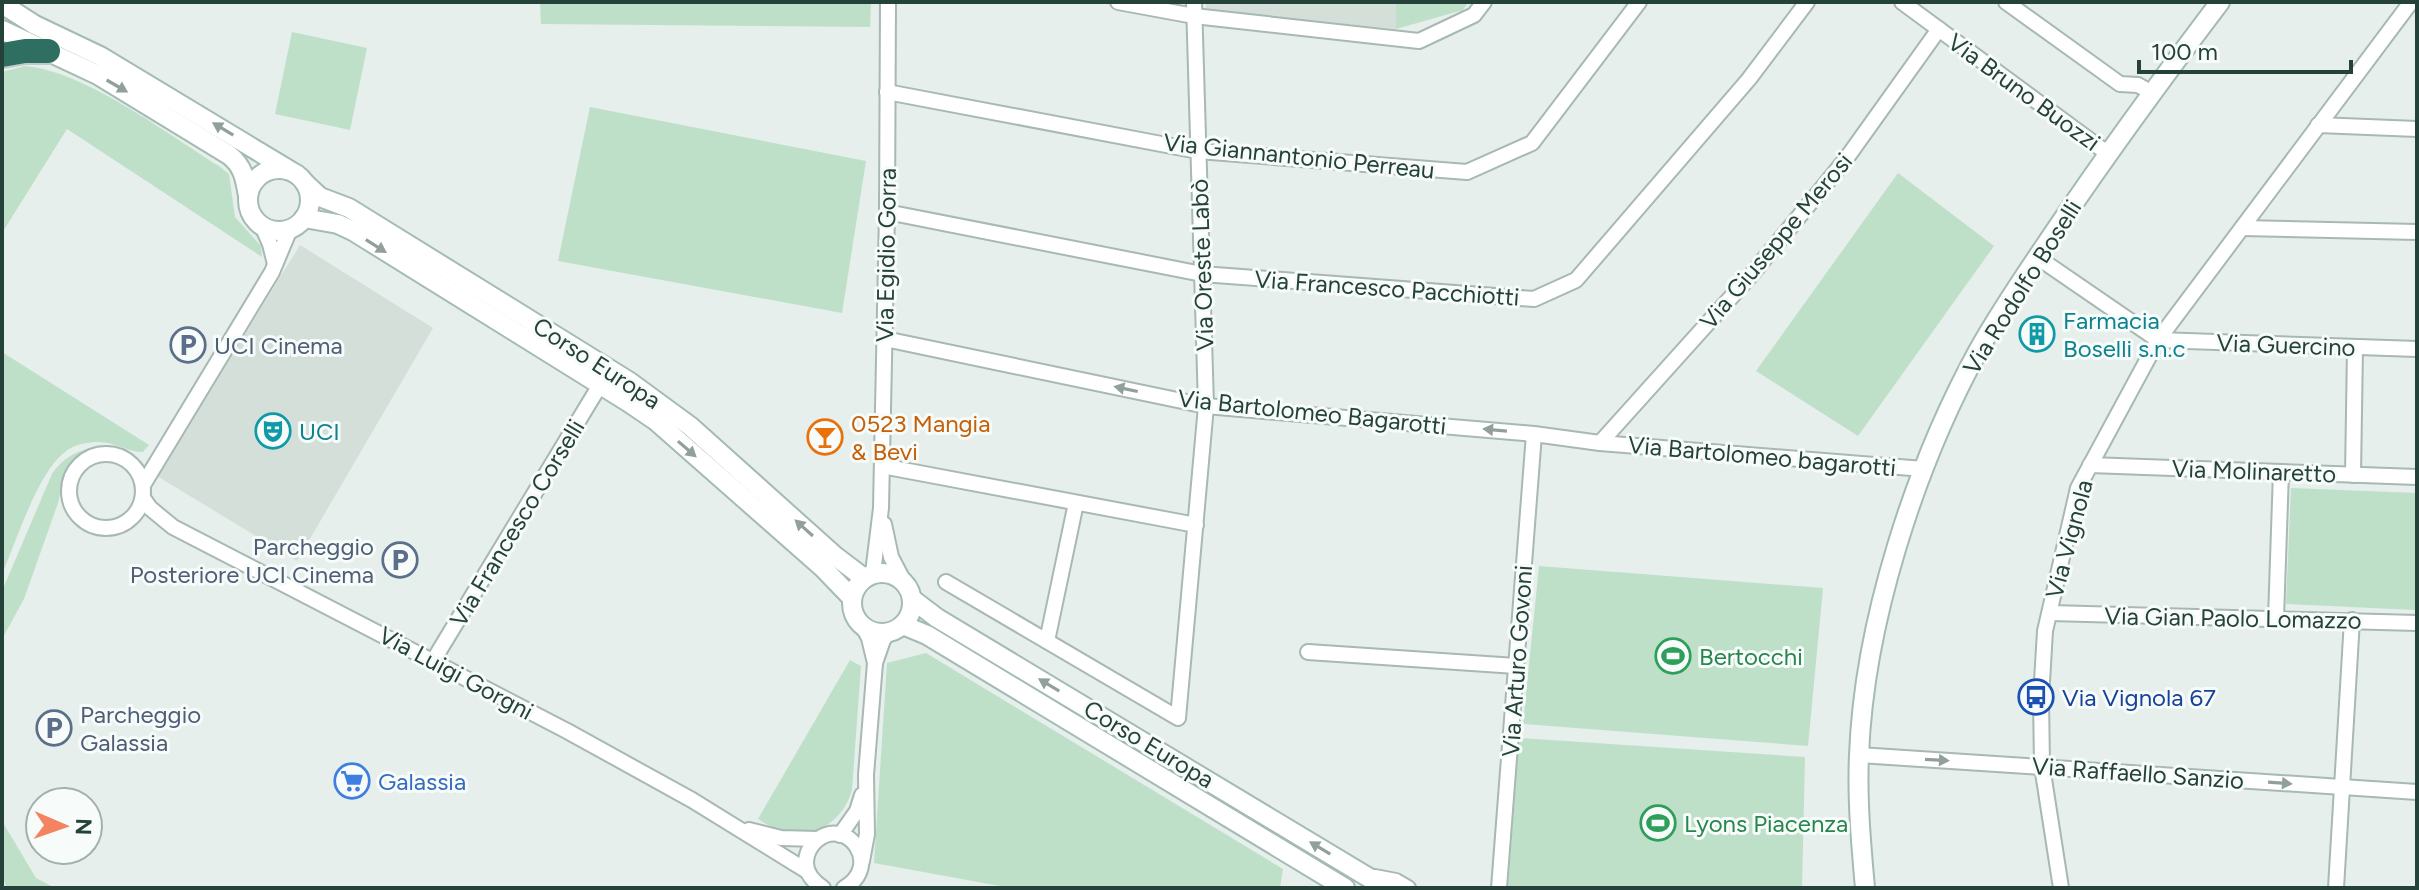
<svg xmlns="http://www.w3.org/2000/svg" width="2419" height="890" font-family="Figtree,sans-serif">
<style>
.built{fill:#d4dfda}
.green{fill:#bfe0c8}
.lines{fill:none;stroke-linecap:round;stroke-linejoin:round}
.street-casing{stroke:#a8b8b2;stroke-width:18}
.secondary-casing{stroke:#a4bbb3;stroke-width:22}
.highway-casing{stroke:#c2cac8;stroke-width:28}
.street{stroke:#fff;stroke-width:14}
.secondary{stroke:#fff;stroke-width:18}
.highway{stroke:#2f6f62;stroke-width:24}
.oneway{fill:#92a09c}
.labels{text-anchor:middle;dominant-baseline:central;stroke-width:6;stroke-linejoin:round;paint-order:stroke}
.street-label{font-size:24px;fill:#24423a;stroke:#f7fbf9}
.culture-label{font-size:24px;fill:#0d838f;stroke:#f7fbf9;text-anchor:start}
.service-label{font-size:24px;fill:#4e5e75;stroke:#f7fbf9;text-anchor:start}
.food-label{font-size:24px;fill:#c56008;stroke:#f7fbf9;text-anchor:start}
.leisure-label{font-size:24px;fill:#27864d;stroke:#f7fbf9;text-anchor:start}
.transit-label{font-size:24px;fill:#164399;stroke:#f7fbf9;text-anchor:start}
.shop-label{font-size:24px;fill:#366cbe;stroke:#f7fbf9;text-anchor:start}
</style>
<rect width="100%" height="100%" fill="#e6efeb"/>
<g class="built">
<path d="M1206,2H1396V29L1206,10Z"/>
<path d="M300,245L433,328L297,561L157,476Z"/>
</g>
<g class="green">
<path d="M540,2H871L870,27L541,24Z"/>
<path d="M1396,2H1468L1463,10L1396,29Z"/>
<path d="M292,32L367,48L350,130L275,114Z"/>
<path d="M25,66C85,71 167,134 219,166L229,174L235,217L261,246L262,257L67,129L2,233V72Z"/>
<path d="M590,107L866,161L842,313L558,261Z"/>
<path d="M1898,173L1994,246L1858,436L1756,371Z"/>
<path d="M2,352L149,445L143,452C126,452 115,441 95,442C84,443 73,445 65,452C38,472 16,542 2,574Z"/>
<path d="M91,448L75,458L66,470L58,503L24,599L2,639V591L52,474C62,459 74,452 91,448Z"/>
<path d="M2291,488L2417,493L2415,610L2286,604Z"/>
<path d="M1539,566L1823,588L1808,746L1523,724Z"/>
<path d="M926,653L1283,869L1280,888H1011L874,863L887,663Z"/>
<path d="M850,660L861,666L852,790C843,822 814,840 781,831C773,829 765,823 758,819Z"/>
<path d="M1519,738L1805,757L1802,888H1508Z"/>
<path d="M2,821L36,878L55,888H6L2,871Z"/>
</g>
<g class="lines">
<defs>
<g id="street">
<path d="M1118,2L1194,16L1419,41L1474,15L1484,2"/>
<path d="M1902,2L2107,153"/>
<path d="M2006,2L2120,84L2138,85L2152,93"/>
<path d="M887,92L1198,151L1467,172L1532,143L1639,2"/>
<path d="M2318,125L2417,129"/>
<path d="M887,212L1202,274L1534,299L1576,280L1749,79L1807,2"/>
<path d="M262,226L270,244L275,264"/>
<path d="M2242,228L2417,232"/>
<path d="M2037,257L2158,340L2417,349"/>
<path d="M885,339L1206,406L1534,434L1600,443L1924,469"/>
<path d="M1600,443L1752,274L1846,159L1939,29"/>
<circle cx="106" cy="491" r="37"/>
<path d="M2090,465L2417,477"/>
<path d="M882,466L1196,525"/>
<path d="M2353,475L2355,348"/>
<path d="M143,485L272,272L290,229"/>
<path d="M143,498L150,508L173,527L567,731L692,800L807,871"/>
<path d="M884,524L891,557L903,580"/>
<path d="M873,573L881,508L887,212L888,2"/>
<path d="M946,582L1178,718L1206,406L1194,2"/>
<path d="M2050,613L2417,623"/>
<path d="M2276,618L2281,472"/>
<path d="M863,627L869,638L875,663L883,640L888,633"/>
<path d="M1047,641L1076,503"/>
<path d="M1308,652L1516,666"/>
<path d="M433,661L600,385"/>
<path d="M1859,755L2417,792"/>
<path d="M749,830L781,838L818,839"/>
<path d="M840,835L857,811L862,795"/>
<path d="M862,861L867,834L866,775L875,663"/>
<path d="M1375,877L1396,881L1408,888"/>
<path d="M823,888C814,882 806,874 806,863C806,854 810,846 817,840C848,816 883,866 844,888"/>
<path d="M1499,888L1534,434"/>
<path d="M2061,888L2042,766L2041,698L2045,631L2078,488L2158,340L2411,2"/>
<path d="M2336,888L2352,620"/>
</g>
<g id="secondary">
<path d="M2,4L35,25L100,56L289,170"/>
<path d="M2,30L98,75L229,155C243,166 245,178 248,196"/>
<circle cx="279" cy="200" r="31"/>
<path d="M305,183L320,197L349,208L630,382L690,426L835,556L864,578"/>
<path d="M304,218L338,224L353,231L628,402L656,421L823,568L852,598"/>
<circle cx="882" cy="603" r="30"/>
<path d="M912,599L937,618L1386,888"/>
<path d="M903,625L927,635L1345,888"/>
<path d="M1865,888C1861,844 1857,798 1859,755C1864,623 1915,466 1978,351C2002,308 2030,268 2057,228C2109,151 2164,76 2220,2"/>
</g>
<path id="highway" d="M2,55L25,51H48"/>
</defs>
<use href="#street" class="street-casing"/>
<use href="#secondary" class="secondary-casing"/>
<use href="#highway" class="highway-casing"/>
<use href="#street" class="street"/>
<use href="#secondary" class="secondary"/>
<use href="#highway" class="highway"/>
</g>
<defs><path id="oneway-solid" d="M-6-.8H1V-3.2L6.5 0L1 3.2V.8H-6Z" transform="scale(2)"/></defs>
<g class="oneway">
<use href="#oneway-solid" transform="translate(117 86) rotate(30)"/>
<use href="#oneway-solid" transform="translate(223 129) rotate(-149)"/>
<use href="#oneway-solid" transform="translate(376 246) rotate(32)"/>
<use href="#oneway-solid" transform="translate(1126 389) rotate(-168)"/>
<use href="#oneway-solid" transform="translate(1495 430) rotate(-175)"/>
<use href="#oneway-solid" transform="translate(687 449) rotate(41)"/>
<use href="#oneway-solid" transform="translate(804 528) rotate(-138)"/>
<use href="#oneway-solid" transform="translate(1049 685) rotate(-149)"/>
<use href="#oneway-solid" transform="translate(1937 760) rotate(3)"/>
<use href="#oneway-solid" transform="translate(2280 783) rotate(4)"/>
<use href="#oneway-solid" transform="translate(1320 848) rotate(-149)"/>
</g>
<defs>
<symbol id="building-ring" viewBox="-11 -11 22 22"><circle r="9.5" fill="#f7fbf9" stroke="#0f9aa8" stroke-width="1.5"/><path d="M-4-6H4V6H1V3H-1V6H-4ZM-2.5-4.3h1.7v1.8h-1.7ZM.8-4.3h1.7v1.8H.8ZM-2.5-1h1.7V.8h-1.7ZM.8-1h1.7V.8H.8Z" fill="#0f9aa8"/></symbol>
<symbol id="parking-ring" viewBox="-11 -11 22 22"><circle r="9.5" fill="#f7fbf9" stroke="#5c6f8a" stroke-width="1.5"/><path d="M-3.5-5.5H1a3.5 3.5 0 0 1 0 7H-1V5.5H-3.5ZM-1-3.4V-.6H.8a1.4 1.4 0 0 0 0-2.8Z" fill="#5c6f8a"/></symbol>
<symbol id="theatre-ring" viewBox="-11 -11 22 22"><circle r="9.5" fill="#f7fbf9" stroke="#0f9aa8" stroke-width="1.5"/><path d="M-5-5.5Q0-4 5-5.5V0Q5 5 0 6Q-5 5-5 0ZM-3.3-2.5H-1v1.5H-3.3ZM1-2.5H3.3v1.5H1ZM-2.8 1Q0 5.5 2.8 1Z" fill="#0f9aa8"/></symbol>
<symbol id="bar-ring" viewBox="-11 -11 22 22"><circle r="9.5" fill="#f7fbf9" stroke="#e8710a" stroke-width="1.5"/><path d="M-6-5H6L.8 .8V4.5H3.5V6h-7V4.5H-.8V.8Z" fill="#e8710a"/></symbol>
<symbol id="stadium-ring" viewBox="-11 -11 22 22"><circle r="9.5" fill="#f7fbf9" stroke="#2e9e5b" stroke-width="1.5"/><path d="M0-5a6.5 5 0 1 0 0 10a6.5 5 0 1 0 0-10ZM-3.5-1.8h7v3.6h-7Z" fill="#2e9e5b"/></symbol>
<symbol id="bus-ring" viewBox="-11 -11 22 22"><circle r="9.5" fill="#f7fbf9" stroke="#1a4fb4" stroke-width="1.5"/><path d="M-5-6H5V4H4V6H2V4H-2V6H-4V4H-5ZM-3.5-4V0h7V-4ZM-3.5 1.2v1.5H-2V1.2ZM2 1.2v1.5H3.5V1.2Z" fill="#1a4fb4"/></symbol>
<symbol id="supermarket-ring" viewBox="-11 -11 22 22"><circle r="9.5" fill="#f7fbf9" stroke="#3f7fe0" stroke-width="1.5"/><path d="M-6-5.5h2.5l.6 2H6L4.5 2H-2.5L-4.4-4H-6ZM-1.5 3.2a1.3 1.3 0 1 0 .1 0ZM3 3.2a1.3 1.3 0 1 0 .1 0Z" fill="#3f7fe0"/></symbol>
</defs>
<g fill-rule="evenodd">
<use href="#building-ring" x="2017" y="314" width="40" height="40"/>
<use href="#parking-ring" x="168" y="325" width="40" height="40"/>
<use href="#theatre-ring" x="253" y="411" width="40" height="40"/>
<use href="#bar-ring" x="805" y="417" width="40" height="40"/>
<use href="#parking-ring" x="380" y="540" width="40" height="40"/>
<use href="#stadium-ring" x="1653" y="636" width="40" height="40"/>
<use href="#bus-ring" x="2016" y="677" width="40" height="40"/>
<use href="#parking-ring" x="34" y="708" width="40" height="40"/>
<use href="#supermarket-ring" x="332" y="761" width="40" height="40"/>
<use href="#stadium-ring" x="1638" y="803" width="40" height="40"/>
</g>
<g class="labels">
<g class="street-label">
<text transform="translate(2024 92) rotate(36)">Via Bruno Buozzi</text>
<text transform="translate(1299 156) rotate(6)">Via Giannantonio Perreau</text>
<text transform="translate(1776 241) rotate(-50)">Via Giuseppe Merosi</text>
<text transform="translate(886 255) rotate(-89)">Via Egidio Gorra</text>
<text transform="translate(1202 265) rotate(-92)">Via Oreste Labò</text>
<text transform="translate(2022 287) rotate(-58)">Via Rodolfo Boselli</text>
<text transform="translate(1387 288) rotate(4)">Via Francesco Pacchiotti</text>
<text transform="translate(2286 345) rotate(2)">Via Guercino</text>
<text transform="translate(597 363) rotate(33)">Corso Europa</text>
<text transform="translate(1312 412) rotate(6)">Via Bartolomeo Bagarotti</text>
<text transform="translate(1762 456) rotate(5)">Via Bartolomeo bagarotti</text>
<text transform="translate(2254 471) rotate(2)">Via Molinaretto</text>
<text transform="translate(517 523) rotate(-59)">Via Francesco Corselli</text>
<text transform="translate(2069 539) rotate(-75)">Via Vignola</text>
<text transform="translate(2233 618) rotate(1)">Via Gian Paolo Lomazzo</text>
<text transform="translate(1517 661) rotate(-86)">Via Arturo Govoni</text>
<text transform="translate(456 673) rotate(28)">Via Luigi Gorgni</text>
<text transform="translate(1149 744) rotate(31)">Corso Europa</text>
<text transform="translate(2138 773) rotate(4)">Via Raffaello Sanzio</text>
</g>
<g class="culture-label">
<text x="2063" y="320">Farmacia<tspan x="2063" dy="28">Boselli s.n.c</tspan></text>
<text x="299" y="431">UCI</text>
</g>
<g class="service-label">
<text x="214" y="345">UCI Cinema</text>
<text x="374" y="546" text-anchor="end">Parcheggio<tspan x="374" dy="28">Posteriore UCI Cinema</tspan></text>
<text x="80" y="714">Parcheggio<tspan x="80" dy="28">Galassia</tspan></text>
</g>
<g class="food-label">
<text x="851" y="423">0523 Mangia<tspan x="851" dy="28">&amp; Bevi</tspan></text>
</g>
<g class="leisure-label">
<text x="1699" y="656">Bertocchi</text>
<text x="1684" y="823">Lyons Piacenza</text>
</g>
<g class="transit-label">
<text x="2062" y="697">Via Vignola 67</text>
</g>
<g class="shop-label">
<text x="378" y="781">Galassia</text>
</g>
</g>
<rect width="2419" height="890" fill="none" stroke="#24423a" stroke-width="8"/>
<g transform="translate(64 826) rotate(92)"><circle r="38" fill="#f7fbf9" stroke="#a3b1ad" stroke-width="2"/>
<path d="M0-6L14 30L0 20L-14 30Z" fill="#f4845f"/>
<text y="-12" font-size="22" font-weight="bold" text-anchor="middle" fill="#24423a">N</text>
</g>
<path d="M2139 60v12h212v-12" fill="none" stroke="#24423a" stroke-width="4"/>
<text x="2151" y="60" font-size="24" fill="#24423a" stroke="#f7fbf9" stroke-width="6" paint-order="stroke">100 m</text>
</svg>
